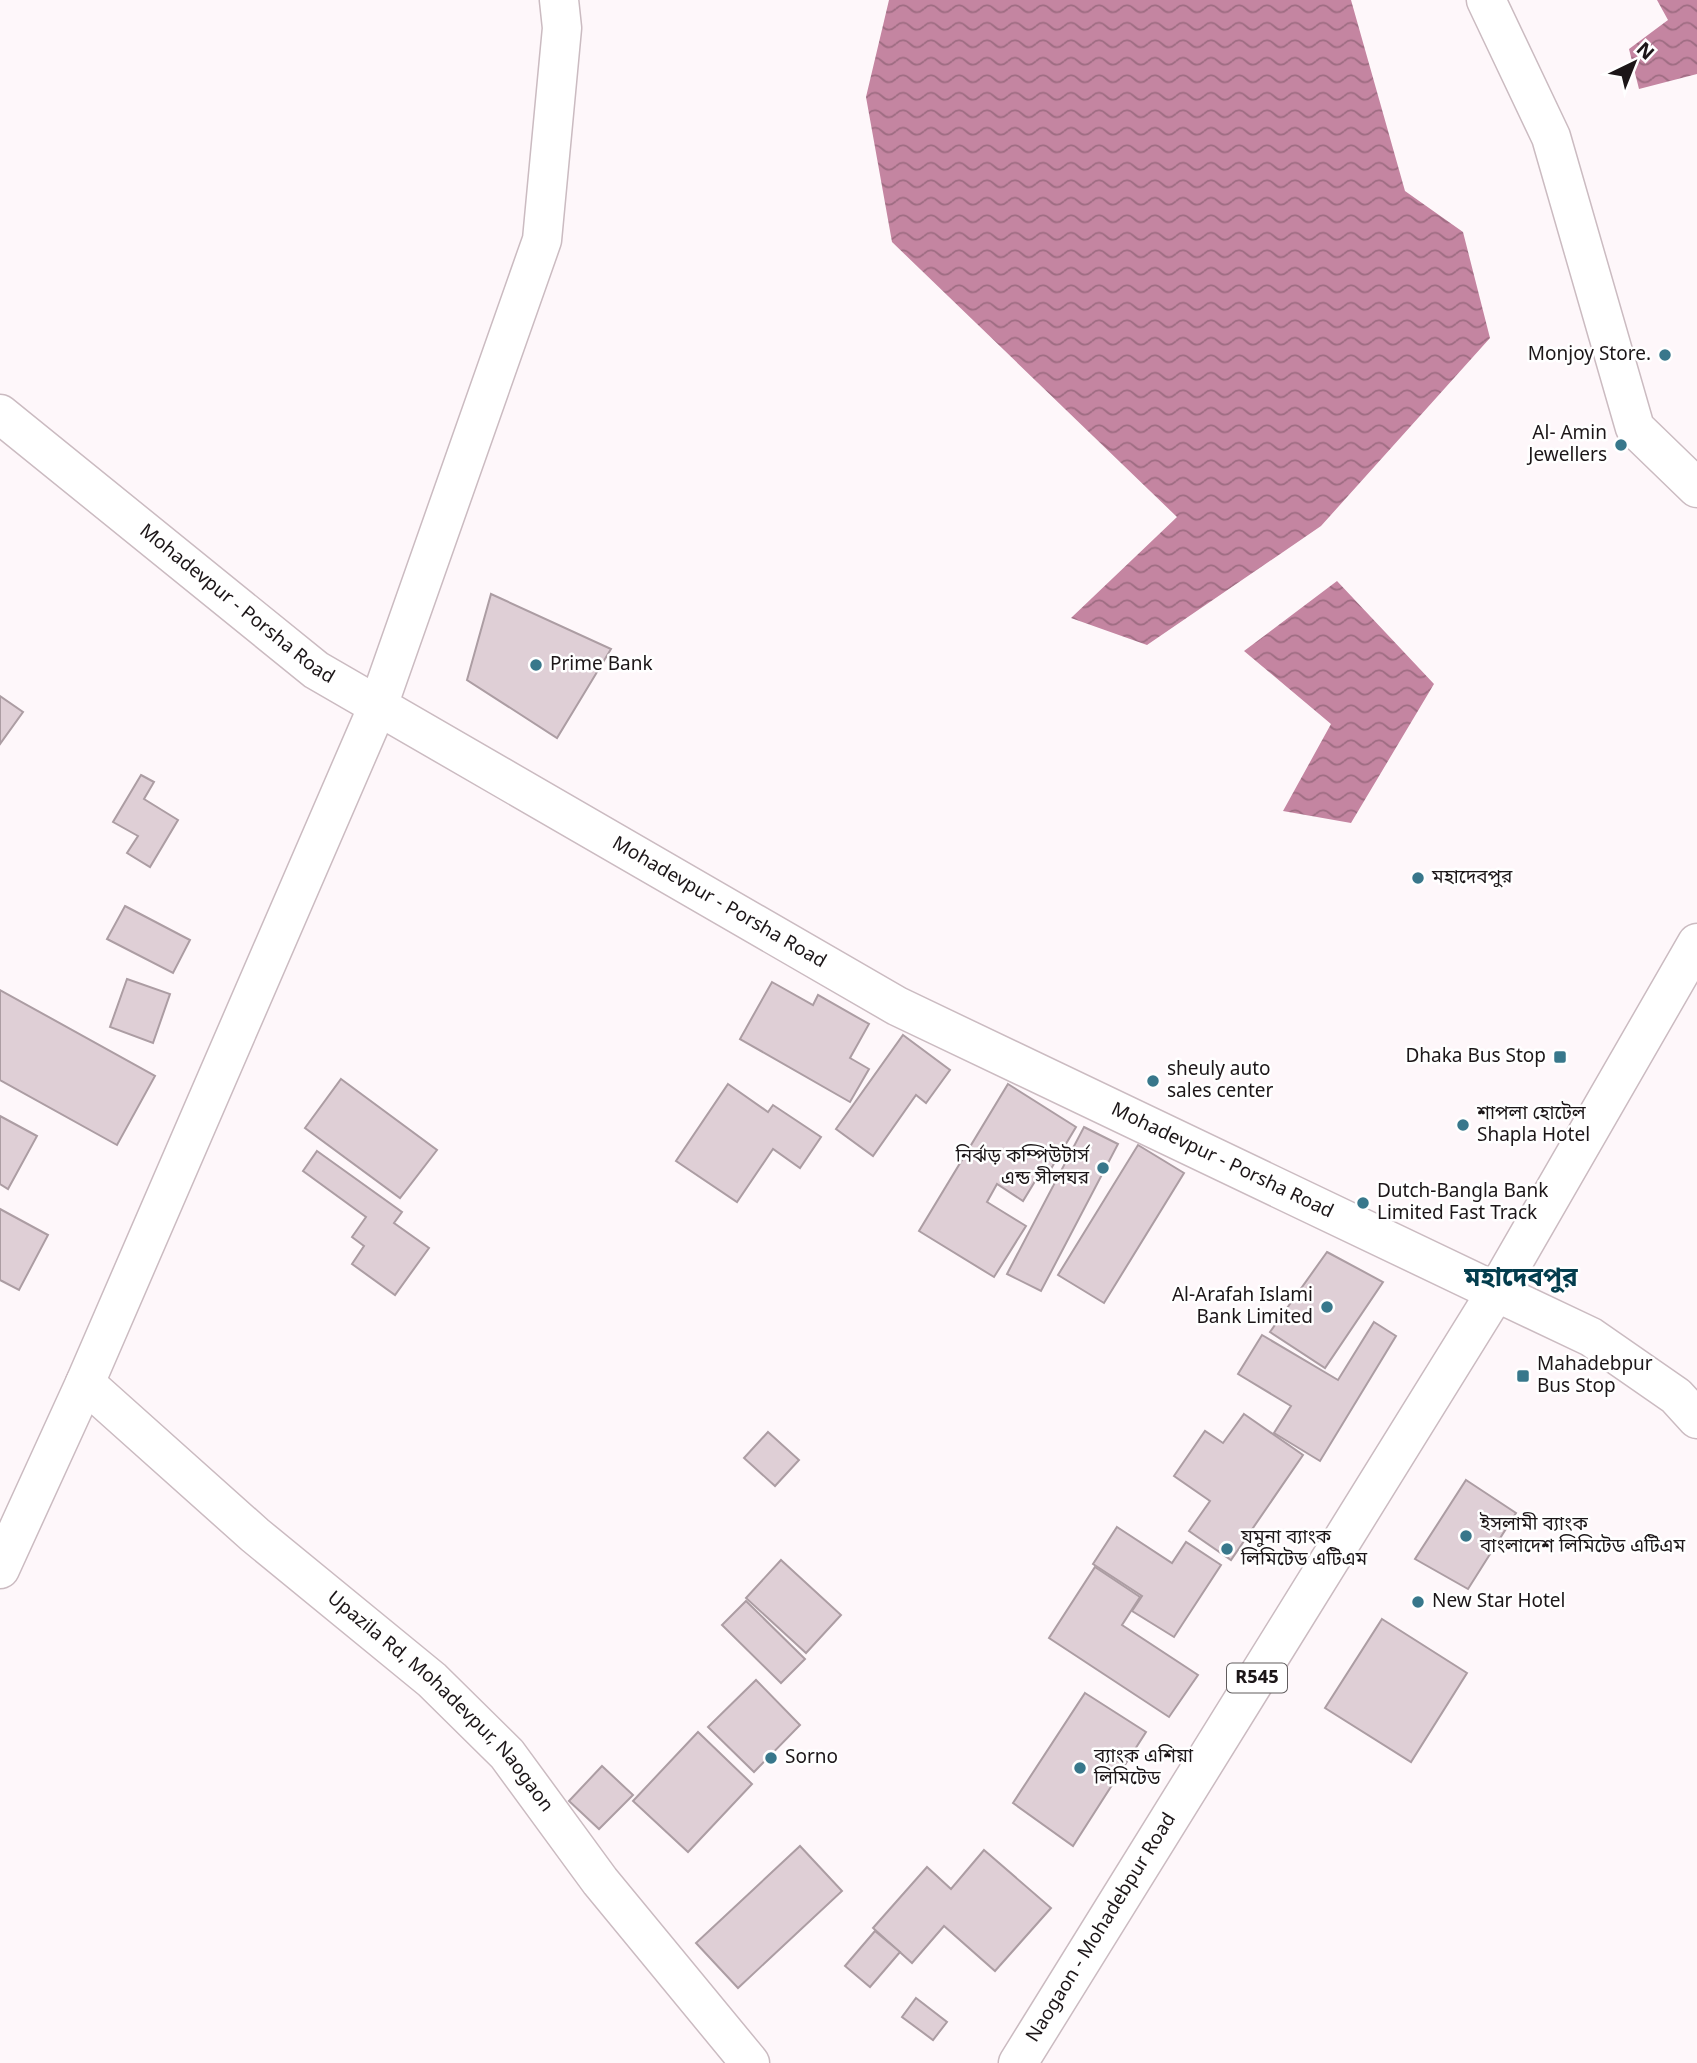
<svg xmlns="http://www.w3.org/2000/svg" width="1697" height="2063" font-family="Georgia,'Noto Sans Bengali',serif">
<style>
.water{fill:url(#water-waves)}
.building{fill:#dfcfd6;stroke:#ac9da3;stroke-width:2}
.lines{fill:none;stroke-linecap:round;stroke-linejoin:round}
.street-casing{stroke:#cbbbc1;stroke-width:41}
.secondary-casing{stroke:#cbbbc1;stroke-width:41}
.primary-casing{stroke:#cbbbc1;stroke-width:41}
.street{stroke:#fff;stroke-width:38}
.secondary{stroke:#fff;stroke-width:38}
.primary{stroke:#fff;stroke-width:38}
.poi-dot{fill:#38778b;stroke:#fff;stroke-width:2.5}
.labels{text-anchor:middle;dominant-baseline:central;stroke-width:5;stroke-linejoin:round;paint-order:stroke}
.shield{fill:#fff;stroke:#605c5d;stroke-width:2}
.shield-label{font-size:18px;font-weight:bold;fill:#1c1618}
.poi-label{font-size:19px;fill:#1c1618;stroke:#fff;text-anchor:start}
.street-label{font-size:19px;fill:#1c1618;stroke:#fff}
.district-label{font-size:26px;font-weight:bold;fill:#043e4e;stroke:#fff}
</style>
<defs>
<pattern id="water-waves" width="16" height="10" patternUnits="userSpaceOnUse" patternTransform="scale(1.75)"><rect width="16" height="10" fill="#c485a1"/><path d="M0 5q4-4 8 0t8 0" fill="none" stroke="#9e6c82"/></pattern>
</defs>
<rect width="100%" height="100%" fill="#fef7fa"/>
<g class="water">
<path d="M889,0H1351L1405,191L1463,232L1490,338L1321,526L1147,645L1071,618L1177,517L892,242L866,97Z"/>
<path d="M1657,0H1697V74L1639,89L1629,49L1668,20Z"/>
<path d="M1337,581L1434,684L1351,823L1283,811L1331,724L1244,651Z"/>
</g>
<g class="building">
<path d="M491,594L611,649L557,738L467,680Z"/>
<path d="M0,696L23,712L0,744Z"/>
<path d="M141,775L154,782L144,799L178,820L150,867L127,853L138,836L113,822Z"/>
<path d="M125,906L190,940L173,973L107,939Z"/>
<path d="M127,979L170,994L153,1043L110,1027Z"/>
<path d="M772,982L813,1005L818,995L869,1024L850,1058L869,1069L850,1102L740,1039Z"/>
<path d="M0,990L155,1076L117,1145L0,1080Z"/>
<path d="M903,1035L950,1070L926,1103L916,1095L873,1156L836,1129Z"/>
<path d="M341,1079L437,1150L400,1198L305,1128Z"/>
<path d="M728,1084L768,1112L773,1105L821,1137L800,1168L773,1149L737,1202L676,1161Z"/>
<path d="M1008,1084L1076,1127L1043,1182L1037,1178L1023,1201L997,1184L987,1202L1026,1226L994,1277L919,1231Z"/>
<path d="M0,1116L37,1136L8,1189L0,1184Z"/>
<path d="M1084,1127L1118,1144L1041,1291L1007,1274Z"/>
<path d="M1138,1145L1184,1173L1104,1303L1058,1275Z"/>
<path d="M317,1151L402,1212L394,1223L429,1248L395,1295L352,1264L364,1246L352,1237L366,1217L303,1171Z"/>
<path d="M0,1209L48,1235L19,1290L0,1280Z"/>
<path d="M1327,1252L1383,1282L1325,1368L1270,1332Z"/>
<path d="M1374,1322L1396,1336L1320,1461L1274,1433L1291,1406L1238,1374L1262,1335L1338,1380Z"/>
<path d="M1244,1414L1303,1455L1231,1560L1189,1531L1210,1501L1174,1476L1205,1431L1223,1443Z"/>
<path d="M768,1432L799,1460L775,1486L744,1458Z"/>
<path d="M1466,1480L1516,1513L1468,1589L1415,1559Z"/>
<path d="M1117,1527L1172,1563L1186,1542L1221,1565L1174,1637L1132,1611L1142,1596L1093,1564Z"/>
<path d="M781,1560L841,1615L806,1653L746,1598Z"/>
<path d="M1095,1567L1140,1597L1122,1625L1198,1675L1169,1717L1049,1638Z"/>
<path d="M746,1601L805,1659L781,1683L722,1625Z"/>
<path d="M1382,1619L1467,1673L1411,1762L1325,1708Z"/>
<path d="M756,1680L800,1725L754,1772L708,1727Z"/>
<path d="M1085,1693L1146,1732L1073,1846L1013,1803Z"/>
<path d="M698,1732L752,1784L688,1852L633,1801Z"/>
<path d="M602,1766L633,1795L599,1829L569,1801Z"/>
<path d="M800,1846L842,1891L738,1988L696,1943Z"/>
<path d="M984,1850L1051,1908L995,1971L944,1926L912,1963L873,1928L927,1867L951,1889Z"/>
<path d="M875,1931L900,1952L870,1987L845,1966Z"/>
<path d="M916,1998L947,2022L933,2040L902,2017Z"/>
</g>
<g class="lines">
<defs>
<g id="street">
<path d="M1486,0L1551,137L1635,428L1697,488"/>
<path d="M1496,1292L1591,1337L1676,1396L1697,1419"/>
<path id="s1" d="M85,1383L255,1535L432,1680L507,1754L600,1881L750,2063"/>
</g>
<g id="secondary">
<path id="s2" d="M0,414L316,670L897,1006L1496,1292"/>
<path d="M0,1569L85,1383L378,706L542,240L562,28L559,0"/>
</g>
<g id="primary">
<path id="s3" d="M1018,2063L1496,1292L1697,943"/>
</g>
</defs>
<use href="#street" class="street-casing"/>
<use href="#secondary" class="secondary-casing"/>
<use href="#primary" class="primary-casing"/>
<use href="#street" class="street"/>
<use href="#secondary" class="secondary"/>
<use href="#primary" class="primary"/>
</g>
<g class="poi-dot">
<circle cx="1665" cy="355" r="7"/>
<circle cx="1621" cy="445" r="7"/>
<circle cx="536" cy="665" r="7"/>
<circle cx="1418" cy="878" r="7"/>
<rect x="1553" y="1050" width="14" height="14" rx="3.5"/>
<circle cx="1153" cy="1081" r="7"/>
<circle cx="1463" cy="1125" r="7"/>
<circle cx="1103" cy="1168" r="7"/>
<circle cx="1363" cy="1203" r="7"/>
<circle cx="1327" cy="1307" r="7"/>
<rect x="1516" y="1369" width="14" height="14" rx="3.5"/>
<circle cx="1466" cy="1536" r="7"/>
<circle cx="1227" cy="1549" r="7"/>
<circle cx="1418" cy="1602" r="7"/>
<circle cx="771" cy="1758" r="7"/>
<circle cx="1080" cy="1768" r="7"/>
</g>
<g class="labels">
<rect class="shield" x="1227" y="1663.5" width="60" height="29" rx="5"/>
<g class="shield-label">
<text x="1257" y="1678">R545</text>
</g>
<g class="poi-label">
<text x="1651" y="355" text-anchor="end">Monjoy Store.</text>
<text x="1607" y="434" text-anchor="end">Al- Amin<tspan x="1607" dy="22">Jewellers</tspan></text>
<text x="550" y="665">Prime Bank</text>
<text x="1432" y="878">মহাদেবপুর</text>
<text x="1546" y="1057" text-anchor="end">Dhaka Bus Stop</text>
<text x="1167" y="1070">sheuly auto<tspan x="1167" dy="22">sales center</tspan></text>
<text x="1477" y="1114">শাপলা হোটেল<tspan x="1477" dy="22">Shapla Hotel</tspan></text>
<text x="1089" y="1157" text-anchor="end">নির্ঝড় কম্পিউটার্স<tspan x="1089" dy="22">এন্ড সীলঘর</tspan></text>
<text x="1377" y="1192">Dutch-Bangla Bank<tspan x="1377" dy="22">Limited Fast Track</tspan></text>
<text x="1313" y="1296" text-anchor="end">Al-Arafah Islami<tspan x="1313" dy="22">Bank Limited</tspan></text>
<text x="1537" y="1365">Mahadebpur<tspan x="1537" dy="22">Bus Stop</tspan></text>
<text x="1480" y="1525">ইসলামী ব্যাংক<tspan x="1480" dy="22">বাংলাদেশ লিমিটেড এটিএম</tspan></text>
<text x="1241" y="1538">যমুনা ব্যাংক<tspan x="1241" dy="22">লিমিটেড এটিএম</tspan></text>
<text x="1432" y="1602">New Star Hotel</text>
<text x="1094" y="1757">ব্যাংক এশিয়া<tspan x="1094" dy="22">লিমিটেড</tspan></text>
<text x="785" y="1758">Sorno</text>
</g>
<g class="street-label">
<text stroke="none"><textPath href="#s2" startOffset="304">Mohadevpur - Porsha Road</textPath></text>
<text stroke="none"><textPath href="#s2" startOffset="872">Mohadevpur - Porsha Road</textPath></text>
<text stroke="none"><textPath href="#s2" startOffset="1438">Mohadevpur - Porsha Road</textPath></text>
<text stroke="none"><textPath href="#s1" startOffset="478">Upazila Rd, Mohadevpur, Naogaon</textPath></text>
<text stroke="none"><textPath href="#s3" startOffset="159">Naogaon - Mohadebpur Road</textPath></text>
</g>
<g class="district-label">
<text x="1521" y="1279">মহাদেবপুর</text>
</g>
</g>
<g transform="translate(1634 63) rotate(43)" stroke="#ffffff" stroke-width="5" paint-order="stroke">
<path d="M0-5L12 26L0 18L-12 26Z" fill="#1c1618"/>
<text y="-10" font-size="19" font-weight="bold" text-anchor="middle" fill="#1c1618">N</text>
</g>
</svg>
